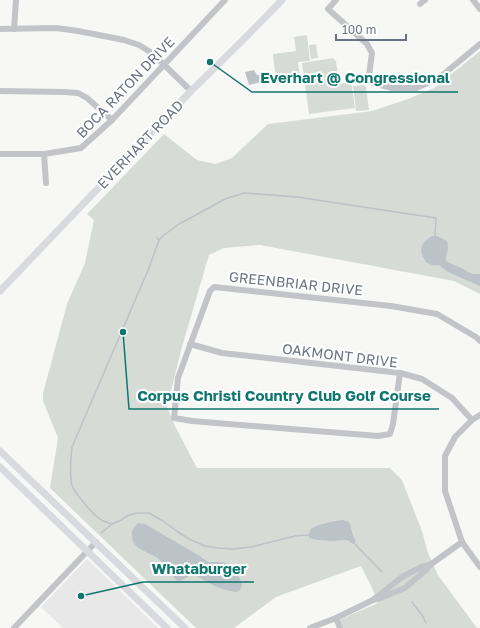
<svg xmlns="http://www.w3.org/2000/svg" width="480" height="628" font-family="'Golos Text',sans-serif">
<style>
.built{fill:#e8e8e8}
.green{fill:#d6dcd5}
.water{fill:#bbc2c8}
.lines{fill:none;stroke-linecap:round;stroke-linejoin:round}
.stream{stroke:#bbc2c8;stroke-width:1.5}
.minor{stroke:#c2c4c8;stroke-width:6}
.major{stroke:#d8dade;stroke-width:7}
.labels{text-anchor:middle;dominant-baseline:central;stroke-width:4;stroke-linejoin:round;paint-order:stroke}
.street-label{font-size:14px;fill:#6b7382;stroke:#fff}
.leader{fill:none;stroke:#0f766e;stroke-width:1.5}
.callout-dot{fill:#0f766e;stroke:#fff;stroke-width:1.5}
.callout-label{font-size:15px;text-anchor:middle;font-weight:bold;fill:#0f766e;stroke:#fff;stroke-width:4;stroke-linejoin:round;paint-order:stroke}
</style>
<rect width="100%" height="100%" fill="#f7f8f5"/>
<path class="built" d="M87,559L158,628H63L41,607Z"/>
<g class="green">
<path d="M307,35L310,61L298,62L300,77L276,80L273,54L296,51L294,37Z"/>
<path d="M316,44L318,58L311,59L309,46L310,45Z"/>
<path d="M480,51V294L454,281L260,245L224,248L209,255L182,347L167,407L176,428L197,468H390L402,480L422,531L428,553L438,575L477,628H343L339,620L378,603L372,588L361,566L276,597L234,628H196L50,488L58,438L43,401V393L67,304L85,263L94,220L87,214L164,134L197,160L215,164L232,158L268,124L372,111L408,99L434,88Z"/>
<path d="M333,58L336,61L339,84L351,82L355,108L309,114L302,63Z"/>
<path d="M364,85L366,87L369,110L356,111L353,86Z"/>
</g>
<g class="water">
<path d="M254,70L257,75H263L264,81L249,85L245,72Z"/>
<path d="M432,236H437L447,241C450,251 445,254 446,261L454,265L462,268L468,272L473,274H480V286L448,272L439,265C436,265 432,266 430,264C426,263 425,260 423,257C418,247 424,241 432,236Z"/>
<path d="M343,520L349,522C352,529 352,536 356,541L353,544L349,541L346,540L333,541L317,540L309,538C309,537 309,533 310,531C312,525 335,521 343,520Z"/>
<path d="M138,523L145,524L198,555L208,562H222L229,564L233,567L240,579L242,585L240,590L237,592C227,591 215,587 207,582C201,579 196,575 190,573L188,575V577L178,582C172,575 166,567 160,560C151,552 134,551 132,537C131,531 134,527 138,523Z"/>
</g>
<g class="lines">
<g class="stream">
<path d="M157,238L159,240L164,235L179,224L194,216L225,199L244,193L297,197L436,218L435,236"/>
<path d="M159,240L149,268L72,447C71,459 69,473 72,485C75,494 94,516 103,521C106,522 109,523 112,524L121,520L129,515L136,513H149L163,521L178,532L189,539L205,546L218,548L233,549L251,547L295,536L309,535"/>
<path d="M101,533L112,524"/>
<path d="M353,542L382,572"/>
<path d="M412,602L422,615L426,623"/>
</g>
<g class="minor">
<path d="M336,0L328,9L367,44L372,53L369,76L373,83L392,88H416L439,78L480,44"/>
<path d="M473,0L480,9"/>
<path d="M420,4L425,0"/>
<path d="M0,29L56,28L78,31L124,40L139,45L152,53L191,91"/>
<path d="M14,29L16,0"/>
<path d="M0,91L64,92L78,93L87,98L112,120"/>
<path d="M0,154H44L81,148L112,120L225,0"/>
<path d="M44,154L46,183"/>
<path d="M190,344L222,353L400,373L422,379L452,398L472,420"/>
<path d="M400,373L393,424L390,434L378,436L192,421L174,418L178,378L210,291L214,287L391,306L437,314L476,337L480,341"/>
<path d="M480,415L472,420L455,437L445,456V491L462,542L480,567"/>
<path d="M374,599L402,577L421,567L430,565L462,542"/>
<path d="M336,618L340,628"/>
<path d="M14,628L96,542"/>
<path d="M310,628L336,618L373,600L380,598L405,588L427,569L430,565"/>
</g>
<g class="major">
<path d="M0,291L191,91L244,39L282,0"/>
<path d="M0,451L185,628"/>
<path d="M0,467L167,628"/>
</g>
</g>
<g class="labels">
<g class="street-label">
<text transform="translate(125 87) rotate(-46)">BOCA RATON DRIVE</text>
<text transform="translate(140 144) rotate(-46)">EVERHART ROAD</text>
<text transform="translate(296 283) rotate(6)">GREENBRIAR DRIVE</text>
<text transform="translate(340 355) rotate(7)">OAKMONT DRIVE</text>
</g>
</g>
<path class="leader" d="M210 62L252 92H458M123 332L129 409H439M81 596L143 582H254"/>
<g class="callout-dot">
<circle cx="210" cy="62" r="4"/>
<circle cx="123" cy="332" r="4"/>
<circle cx="81" cy="596" r="4"/>
</g>
<g class="callout-label">
<text x="355" y="83">Everhart @ Congressional</text>
<text x="284" y="401">Corpus Christi Country Club Golf Course</text>
<text x="199" y="574">Whataburger</text>
</g>
<path d="M336 34v6h70v-6" fill="none" stroke="#6b7382" stroke-width="2"/>
<text x="342" y="34" font-size="12" fill="#6b7382" stroke="#ffffff" stroke-width="3" paint-order="stroke">100 m</text>
</svg>
